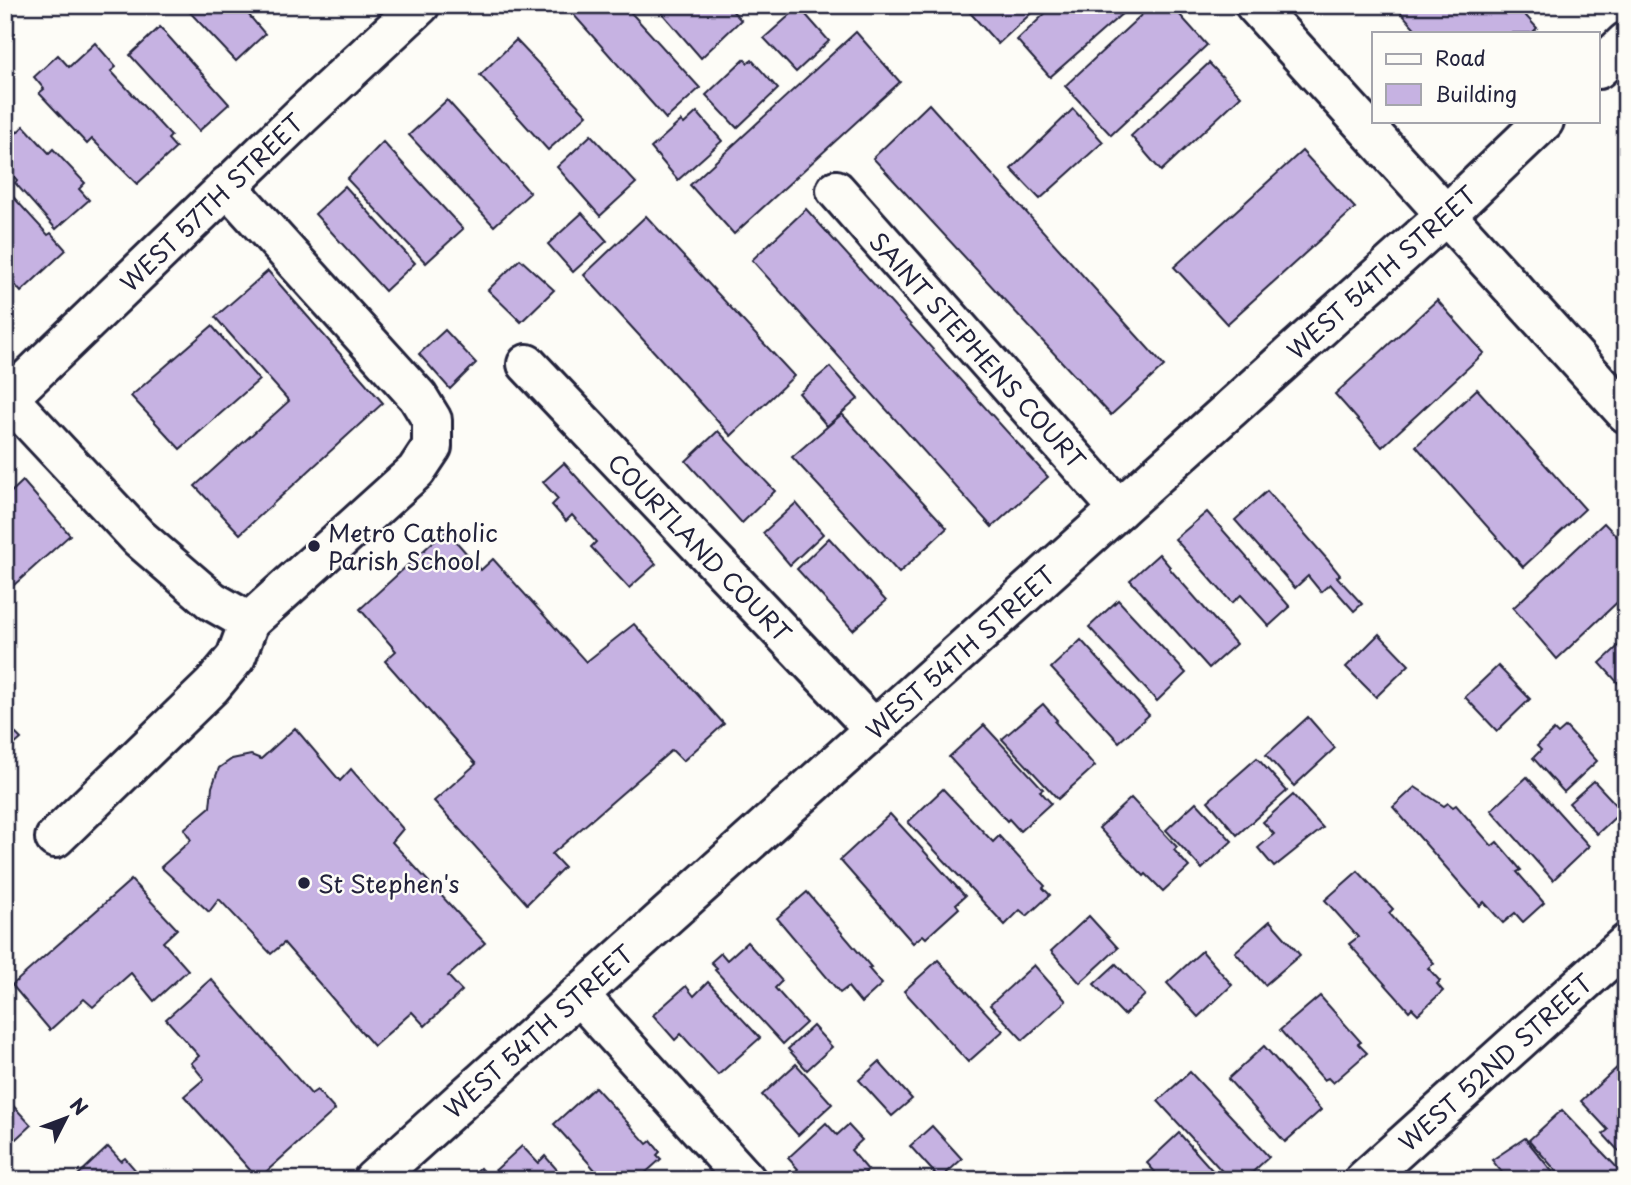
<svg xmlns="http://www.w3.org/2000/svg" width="1631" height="1185" font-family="'Playpen Sans',sans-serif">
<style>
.building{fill:#c6b2e2;stroke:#22223b;stroke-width:2}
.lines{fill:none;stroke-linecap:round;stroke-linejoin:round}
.minor-casing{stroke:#22223b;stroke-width:44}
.minor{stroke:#fdfcf7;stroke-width:38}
.poi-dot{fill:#22223b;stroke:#fdfcf7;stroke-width:2.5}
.labels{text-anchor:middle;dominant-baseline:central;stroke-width:5;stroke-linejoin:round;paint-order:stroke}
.street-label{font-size:24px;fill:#22223b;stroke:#fdfcf7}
.poi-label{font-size:24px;fill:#22223b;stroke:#fdfcf7;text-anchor:start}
</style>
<rect width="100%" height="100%" fill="#fdfcf7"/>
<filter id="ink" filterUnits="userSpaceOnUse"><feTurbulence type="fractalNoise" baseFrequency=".0143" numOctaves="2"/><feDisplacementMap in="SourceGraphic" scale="14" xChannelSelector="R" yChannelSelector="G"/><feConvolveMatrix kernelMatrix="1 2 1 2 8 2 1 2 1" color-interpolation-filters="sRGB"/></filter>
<g filter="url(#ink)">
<g class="building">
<path d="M183,5H244L242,7L265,34L236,61Z"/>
<path d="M565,5H624L700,88L666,119Z"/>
<path d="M655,5H727L741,20L701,58Z"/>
<path d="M966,5H1040L998,44L965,7Z"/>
<path d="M1054,5H1132L1050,77L1017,40Z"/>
<path d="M1152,5H1171L1207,45L1111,135L1065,86Z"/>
<path d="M1394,5H1516L1537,28L1532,33H1419Z"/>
<path d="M799,7L829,41L796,72L764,38Z"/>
<path d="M160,27L229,104L199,131L130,55Z"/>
<path d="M856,32L900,82L734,234L690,185Z"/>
<path d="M516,40L587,115L548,150L480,75Z"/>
<path d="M95,43L116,67L111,71L171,136L168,139L176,148L137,184L92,139L87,144L39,93L44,89L34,77L58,55L69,67Z"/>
<path d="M744,59L748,63L752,60L778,89L737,128L706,95Z"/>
<path d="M1209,63L1241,96L1161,171L1131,136Z"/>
<path d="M447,100L530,193L494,226L409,135Z"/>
<path d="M929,104L1164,366L1111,415L873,158Z"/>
<path d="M1073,109L1103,142L1040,199L1011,169Z"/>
<path d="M697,112L722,141L678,180L651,148L681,121L684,124Z"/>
<path d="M24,126L49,153L53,149L85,183L79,189L89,200L56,229L15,183L17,180L5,167V143Z"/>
<path d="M591,135L636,183L600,216L557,167Z"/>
<path d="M383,142L463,229L426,263L347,179Z"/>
<path d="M1302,151L1355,208L1227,324L1174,267Z"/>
<path d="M345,186L415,263L385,291L315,214Z"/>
<path d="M5,188L48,235L51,233L66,250L21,292L5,273Z"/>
<path d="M806,209L1048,477L992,527L752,260Z"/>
<path d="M582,213L607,241L573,272L548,244Z"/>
<path d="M646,216L794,376L731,436L584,275Z"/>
<path d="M520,259L554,290L521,322L488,290Z"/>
<path d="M268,271L383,403L240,534L195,486L289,401L215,317Z"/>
<path d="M1437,300L1484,353L1382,447L1335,394Z"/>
<path d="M212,326L259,380L180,449L131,396Z"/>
<path d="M445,330L476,363L450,389L419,354Z"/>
<path d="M830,367L858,399L827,426L799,393Z"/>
<path d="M1477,389L1585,509L1523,567L1416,446Z"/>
<path d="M842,414L947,528L899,573L792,457Z"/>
<path d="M718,431L775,491L742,523L686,461Z"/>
<path d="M564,463L656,564L629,588L591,547L596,542L572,515L566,521L552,505L558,499L543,482Z"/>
<path d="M23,481L70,535L5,593V498Z"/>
<path d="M1267,491L1327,559L1340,575L1337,577L1362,604L1354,611L1330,584L1321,592L1308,576L1295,588L1235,520Z"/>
<path d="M796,503L823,534L790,565L763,533Z"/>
<path d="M1207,512L1290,607L1269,626L1241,595L1232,603L1175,539Z"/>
<path d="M1604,523L1626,546V594L1557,659L1513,608Z"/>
<path d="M446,530L481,570L493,559L586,662L634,624L724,724L683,761L672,750L552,854L564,867L527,904L434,801L476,764L385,661L396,651L360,609Z"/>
<path d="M829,538L886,601L853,630L797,569Z"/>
<path d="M1159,554L1170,567L1169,568L1236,644L1209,668L1130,580Z"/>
<path d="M1118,600L1186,673L1157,701L1089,627Z"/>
<path d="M1379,634L1409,665L1376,697L1346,667Z"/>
<path d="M1626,639V692L1600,663Z"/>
<path d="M1081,640L1149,715L1119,742L1051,668Z"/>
<path d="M1498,666L1530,699L1497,731L1465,697Z"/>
<path d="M1043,704L1057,720L1055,722L1095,766L1058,799L1002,739Z"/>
<path d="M1308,717L1335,748L1294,786L1266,755Z"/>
<path d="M5,723L21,739L5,753Z"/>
<path d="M984,725L1043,789L1040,791L1051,803L1020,831L1009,819L1007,821L949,757Z"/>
<path d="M1566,727L1597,761L1564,792L1533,758L1541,750L1537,746L1554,730L1558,734Z"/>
<path d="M295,728L340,781L351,769L403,829L392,842L485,943L448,976L462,991L425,1026L412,1012L374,1046L284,943L271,954L219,899L209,912L161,867L191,840L184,829L210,807L212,787L219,768L232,759L251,755L261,759Z"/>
<path d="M1257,758L1287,791L1237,835L1208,801Z"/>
<path d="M1527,777L1589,846L1553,880L1491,810Z"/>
<path d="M1594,781L1622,811L1597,834L1569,803Z"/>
<path d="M1415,787L1444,806L1448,803L1453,807L1456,805L1492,846L1497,842L1521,870L1517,872L1544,903L1523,922L1515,913L1503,923L1484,902L1480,906L1393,807Z"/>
<path d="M943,789L993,842L999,836L1045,886L1043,888L1050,895L1027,916L1020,910L1005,925L908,822Z"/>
<path d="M1293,795L1323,828L1274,867L1258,848L1274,834L1263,822Z"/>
<path d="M1131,798L1177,847L1174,850L1189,867L1163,891L1146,874L1144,876L1099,828Z"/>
<path d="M1196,802L1232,841L1202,869L1166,830Z"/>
<path d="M890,814L965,896L956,904L959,908L926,938L923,935L913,943L840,860Z"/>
<path d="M1358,871L1393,909L1389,913L1434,963L1428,968L1440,981L1437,984L1443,991L1418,1014L1412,1008L1409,1011L1349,944L1358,937L1325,900Z"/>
<path d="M131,880L177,929L163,942L188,970L154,1001L131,973L93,1007L84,999L50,1030L12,985Z"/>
<path d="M807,892L871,967L868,968L882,984L861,1003L848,987L840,993L777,918Z"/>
<path d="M1089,916L1118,948L1080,983L1051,951Z"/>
<path d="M1270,921L1300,955L1265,985L1235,952Z"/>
<path d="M747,942L782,981L775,988L806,1023L783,1044L715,970L717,968L711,962L721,953L727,960Z"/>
<path d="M1202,951L1232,985L1198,1017L1167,983Z"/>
<path d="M938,960L1003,1031L968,1062L904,991Z"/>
<path d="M1116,964L1145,995L1124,1015L1094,984Z"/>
<path d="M1034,965L1066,1001L1023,1040L990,1005Z"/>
<path d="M211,979L311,1094L317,1090L335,1110L258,1179L184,1096L204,1079L191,1063L199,1056L166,1019Z"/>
<path d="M708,982L760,1038L718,1075L681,1034L675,1040L653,1015L686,986L694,996Z"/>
<path d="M1320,996L1361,1042L1358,1044L1367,1053L1333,1083L1328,1078L1324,1080L1280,1030Z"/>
<path d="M813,1026L832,1047L807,1070L788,1049Z"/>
<path d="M1264,1046L1321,1110L1285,1142L1228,1079Z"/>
<path d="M879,1062L912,1099L892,1116L859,1080Z"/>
<path d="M796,1064L832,1104L798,1135L762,1095Z"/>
<path d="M1620,1065L1626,1071V1159L1603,1134L1608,1130L1581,1101Z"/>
<path d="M1190,1072L1269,1157L1244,1180H1230L1158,1101Z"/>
<path d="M595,1087L647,1144L651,1141L660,1152L657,1155L661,1159L643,1175L648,1180H604L554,1124Z"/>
<path d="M5,1097L31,1125L5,1149Z"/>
<path d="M1562,1110L1626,1177V1180H1564L1529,1140Z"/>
<path d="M826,1123L837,1135L848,1125L862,1140L851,1150L868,1170L857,1180H794L791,1176L798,1169L788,1158Z"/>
<path d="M932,1126L962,1159L940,1179L910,1146Z"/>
<path d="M1179,1133L1221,1180H1162L1147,1163Z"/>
<path d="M1525,1138L1559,1180H1508L1492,1160Z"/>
<path d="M522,1146L538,1163L545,1156L566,1180H493L489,1176Z"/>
<path d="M108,1147L121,1161L125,1158L144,1180H83L78,1175Z"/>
<path d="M480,1168L491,1180H466Z"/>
</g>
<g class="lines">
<defs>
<g id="minor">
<path d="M1255,5L1626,413"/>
<path d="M1598,69L1626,42"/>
<path d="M836,190L1119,509"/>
<path d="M527,364L874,729"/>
<path d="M8,398L139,538L212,601L249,622L416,471L432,447V420L418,397L227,186"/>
<path d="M5,401L302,115L420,5"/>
<path d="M55,838L212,686L236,657L249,622"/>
<path d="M579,995L746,1180"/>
<path d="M373,1180L1447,214L1544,121"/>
<path d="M1364,1180L1626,944"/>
</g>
</defs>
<use href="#minor" class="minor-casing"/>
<use href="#minor" class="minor"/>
</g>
</g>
<g class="poi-dot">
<circle cx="314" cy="546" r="7"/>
<circle cx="304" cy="883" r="7"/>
</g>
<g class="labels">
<g class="street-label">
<text transform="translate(211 202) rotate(-44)">WEST 57TH STREET</text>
<text transform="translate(1381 272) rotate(-42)">WEST 54TH STREET</text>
<text transform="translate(978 350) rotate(48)">SAINT STEPHENS COURT</text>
<text transform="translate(700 547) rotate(46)">COURTLAND COURT</text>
<text transform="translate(960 652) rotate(-42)">WEST 54TH STREET</text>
<text transform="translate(538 1031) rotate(-42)">WEST 54TH STREET</text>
<text transform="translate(1495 1062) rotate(-42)">WEST 52ND STREET</text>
</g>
<g class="poi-label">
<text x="328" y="532">Metro Catholic<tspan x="328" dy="28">Parish School</tspan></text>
<text x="318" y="883">St Stephen's</text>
</g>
</g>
<rect width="1631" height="1185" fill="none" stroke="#fdfcf7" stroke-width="28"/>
<rect x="14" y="14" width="1603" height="1157" fill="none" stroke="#22223b" stroke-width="2.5" filter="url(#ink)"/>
<rect x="1372" y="32" width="228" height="91" fill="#fdfcf7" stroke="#a5a5ac" stroke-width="2"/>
<rect x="1386" y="54" width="35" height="10" fill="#fdfcf7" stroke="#a5a5ac" stroke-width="2"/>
<text x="1435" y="66" font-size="21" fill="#22223b">Road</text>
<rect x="1386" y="84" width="35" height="21" fill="#c6b2e2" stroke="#a5a5ac" stroke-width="2"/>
<text x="1435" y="102" font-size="21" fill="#22223b">Building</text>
<g transform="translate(66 1118) rotate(48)" stroke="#fdfcf7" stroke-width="5" paint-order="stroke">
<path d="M0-5L12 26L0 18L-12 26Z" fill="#22223b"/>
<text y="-10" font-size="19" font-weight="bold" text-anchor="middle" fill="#22223b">N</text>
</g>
</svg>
